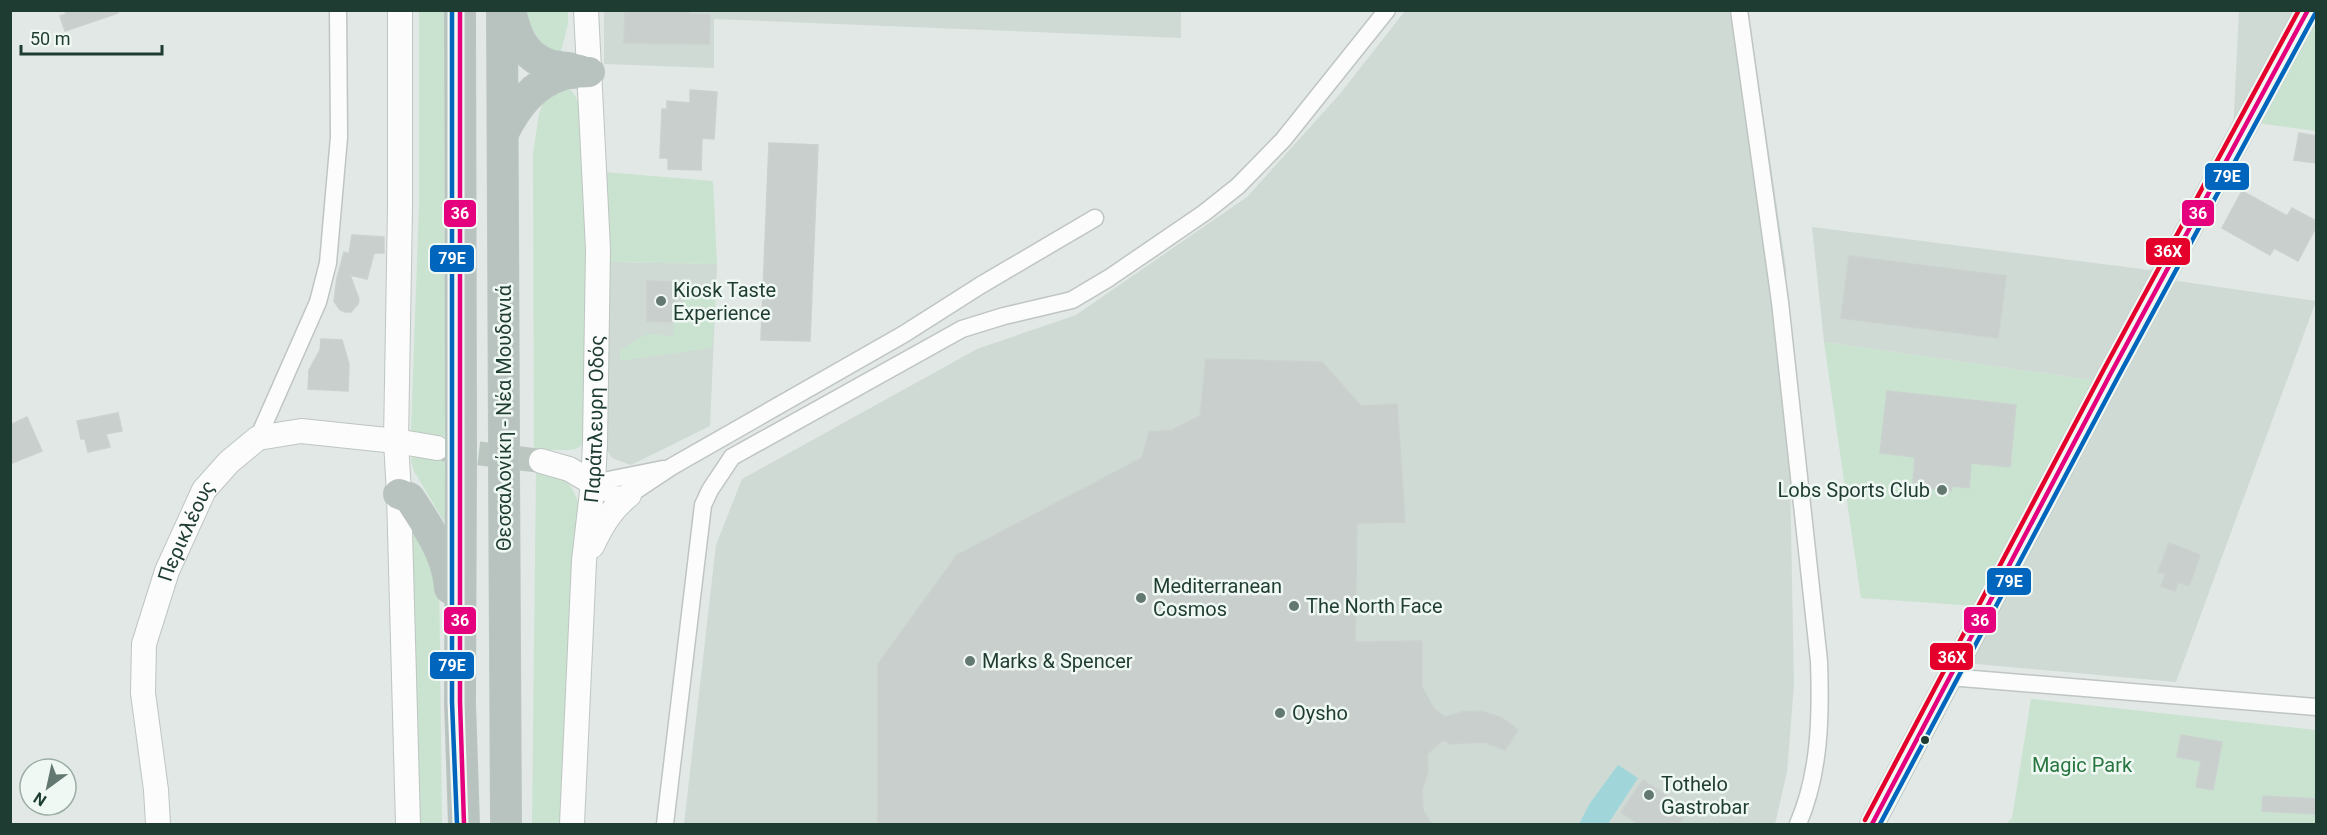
<svg xmlns="http://www.w3.org/2000/svg" width="2327" height="835" font-family="Roboto,sans-serif">
<style>
.built{fill:#cfdad4}
.green{fill:#cae2d0}
.water{fill:#a0d6d9}
.building{fill:#c9cfcc;stroke:#cbd1ce;stroke-width:1.5}
.lines{fill:none;stroke-linecap:round;stroke-linejoin:round}
.secondary-tunnel{stroke:#bbc6c1;stroke-width:24;stroke-dasharray:24 12;stroke-linecap:butt}
.street-casing{stroke:#bfc5c2;stroke-width:19}
.secondary-casing{stroke:#bec6c2;stroke-width:26}
.highway-casing{stroke:#bbc5c1;stroke-width:32}
.street{stroke:#fbfcfb;stroke-width:16}
.secondary{stroke:#fbfcfb;stroke-width:24}
.highway{stroke:#b8c2bf;stroke-width:30}
.highway-bridge-casing{stroke:#bbc5c1;stroke-width:32;stroke-linecap:butt}
.highway-bridge{stroke:#b8c2bf;stroke-width:30}
.bus-1-casing{stroke:#eff8f3;stroke-width:9}
.bus-2-casing{stroke:#eff8f3;stroke-width:9}
.bus-3-casing{stroke:#eff8f3;stroke-width:9}
.bus-1{stroke:#e5007d;stroke-width:4.5}
.bus-2{stroke:#0065bd;stroke-width:4.5}
.bus-3{stroke:#e4002b;stroke-width:4.5}
.poi-dot{fill:#637871;stroke:#eff8f3;stroke-width:2}
.bus-dot{fill:#1f3c32;stroke:#eff8f3;stroke-width:2}
.labels{text-anchor:middle;dominant-baseline:central;stroke-width:5;stroke-linejoin:round;paint-order:stroke}
.poi-label{font-size:20px;fill:#1f3c32;stroke:#eff8f3;text-anchor:start}
.street-label{font-size:20px;fill:#1f3c32;stroke:#eff8f3}
.park-label{font-size:20px;fill:#27753f;stroke:#eff8f3}
.line-badge{stroke:#eff8f3;stroke-width:2}
.badge-label{font-size:16px;text-anchor:middle;font-weight:bold;fill:#fff}
</style>
<rect width="100%" height="100%" fill="#e2e8e5"/>
<g class="built">
<path d="M1181,10V38L714,19V68L604,64V11Z"/>
<path d="M1405,11H1748L1786,268L1794,684L1787,772L1775,824H684L716,545L742,479L977,349L1076,315L1247,197L1339,95Z"/>
<path d="M2239,11H2300L2233,131Z"/>
<path d="M1812,227L2149,270L2156,268L2098,381L1824,342Z"/>
<path d="M609,262L717,264L710,426L631,465L612,458L602,442Z"/>
<path d="M2171,280L2316,301L2176,682L1966,663Z"/>
</g>
<g class="green">
<path d="M419,11H444V218L448,437L411,431L419,205Z"/>
<path d="M523,11H568V24L561,51L546,57L536,50Z"/>
<path d="M2316,15V131L2257,123Z"/>
<path d="M559,84L572,91L579,103L587,247V439C577,452 572,450 557,450C549,449 541,453 534,457L533,154L539,114L547,92Z"/>
<path d="M605,172L713,181L717,264L609,262Z"/>
<path d="M684,290L716,293L712,348L620,361V350L647,334L673,336L674,322L685,323Z"/>
<path d="M1824,342L2098,381L1976,606L1861,598Z"/>
<path d="M452,455L446,525L414,471L411,460L413,456Z"/>
<path d="M536,471C561,477 569,477 578,502L566,715L563,824H532Z"/>
<path d="M408,514L439,569L442,824H416Z"/>
<path d="M2031,699L2316,730V824H2006L2012,818Z"/>
</g>
<path class="water" d="M1618,765L1638,778L1608,824H1579L1590,803Z"/>
<g class="building">
<path d="M65,10H117L118,13L65,31L60,16L66,14Z"/>
<path d="M625,10H689V14L710,15L709,44L624,43Z"/>
<path d="M690,90L717,92L714,139L702,138L701,170L668,169V158H660L662,109H667V101L690,103Z"/>
<path d="M2299,133L2316,136V163L2294,160Z"/>
<path d="M769,143L818,145L810,341L761,340Z"/>
<path d="M2242,191L2287,216L2292,208L2316,221V227L2298,261L2274,248L2270,255L2222,228Z"/>
<path d="M352,235L384,237V253H374L367,279L350,275L359,299L358,304L351,312H345L340,310L334,301L337,278L344,252L349,254Z"/>
<path d="M1849,256L2006,276L1998,338L1841,318Z"/>
<path d="M647,281L676,282L674,322L647,321Z"/>
<path d="M321,339L342,340L349,364L348,391L308,389L309,370L320,350Z"/>
<path d="M1206,359L1322,362L1361,406L1397,404L1405,522L1357,523L1355,642L1422,641V687L1434,709L1445,717L1462,712L1481,711L1502,718L1518,730L1505,750L1485,742L1450,744L1443,740L1427,754L1428,772L1422,790L1423,810L1432,825H878V664L957,555L1142,458L1149,432L1172,430L1200,416Z"/>
<path d="M1887,391L2016,405L2010,467L1971,463L1969,488L1952,486L1951,491L1925,488V484L1913,482L1915,457L1880,453Z"/>
<path d="M118,413L122,431L106,434L110,447L88,452L85,439H81L77,421Z"/>
<path d="M27,417L42,451L10,464V425Z"/>
<path d="M2169,543L2200,555L2189,586L2178,582L2175,591L2161,586L2166,574L2158,572Z"/>
<path d="M2181,735L2222,742L2213,790L2196,787L2201,761L2177,757Z"/>
<path d="M1643,780L1688,810L1678,825H1640L1621,812Z"/>
<path d="M2263,796L2316,799V814L2262,811Z"/>
</g>
<g class="lines">
<path class="secondary-tunnel" d="M443,449L541,461"/>
<defs>
<g id="street">
<path d="M1739,10L1780,302L1819,661C1821,717 1820,773 1798,824"/>
<path d="M258,438L318,302L328,263L339,137L338,10"/>
<path d="M593,483L602,492L609,494L629,495L671,467L904,334L981,285L1095,218"/>
<path d="M593,483L663,469"/>
<path d="M1949,677L2316,707"/>
<path d="M665,824L703,505L710,490L732,457L962,329L1004,316L1072,300L1109,278L1204,213L1238,186L1283,140L1387,10"/>
</g>
<g id="secondary">
<path d="M400,10V207L396,441L399,494L408,824"/>
<path d="M541,461L569,469L593,483"/>
<path d="M592,546C602,525 611,509 629,495"/>
<path id="s1" d="M158,824L156,790L143,693L144,644L167,571L204,490L229,462L258,438L301,431L396,441L437,448"/>
<path id="s2" d="M572,824L584,561L593,483L595,443L598,249L586,10"/>
<path d="M1872,824L2111,373L2308,10"/>
</g>
<g id="highway">
<path d="M460,10L461,435"/>
<path d="M502,10L504,438"/>
<path d="M510,10C515,33 523,56 547,64C557,68 570,67 580,70"/>
<path d="M503,133C516,107 533,84 561,75C570,72 580,73 589,72"/>
<path d="M461,463L460,702L464,824"/>
<path d="M504,470L506,824"/>
<path d="M399,494L409,498L413,504C430,530 448,556 450,588"/>
</g>
</defs>
<use href="#street" class="street-casing"/>
<use href="#secondary" class="secondary-casing"/>
<use href="#highway" class="highway-casing"/>
<use href="#street" class="street"/>
<use href="#secondary" class="secondary"/>
<use href="#highway" class="highway"/>
<defs>
<g id="highway-bridge">
<path d="M461,435V463"/>
<path d="M504,438V470"/>
</g>
</defs>
<use href="#highway-bridge" class="highway-bridge-casing"/>
<use href="#highway-bridge" class="highway-bridge"/>
<defs>
<g id="bus-1">
<path d="M460,10V702L464,824"/>
<path d="M1872,824L2111,373L2308,10"/>
</g>
<g id="bus-2">
<path d="M452,10V702L457,824"/>
<path d="M1880,824L2118,377L2315,14"/>
</g>
<path id="bus-3" d="M1865,820L2104,369L2299,10"/>
</defs>
<use href="#bus-1" class="bus-1-casing"/>
<use href="#bus-2" class="bus-2-casing"/>
<use href="#bus-3" class="bus-3-casing"/>
<use href="#bus-1" class="bus-1"/>
<use href="#bus-2" class="bus-2"/>
<use href="#bus-3" class="bus-3"/>
</g>
<g class="poi-dot">
<circle cx="661" cy="301" r="6"/>
<circle cx="1942" cy="490" r="6"/>
<circle cx="1141" cy="598" r="6"/>
<circle cx="1294" cy="606" r="6"/>
<circle cx="970" cy="661" r="6"/>
<circle cx="1280" cy="713" r="6"/>
<circle cx="1649" cy="795" r="6"/>
</g>
<circle class="bus-dot" cx="1925" cy="740" r="5"/>
<g class="labels">
<g class="poi-label">
<text x="673" y="290">Kiosk Taste<tspan x="673" dy="23">Experience</tspan></text>
<text x="1930" y="490" text-anchor="end">Lobs Sports Club</text>
<text x="1153" y="586">Mediterranean<tspan x="1153" dy="23">Cosmos</tspan></text>
<text x="1306" y="606">The North Face</text>
<text x="982" y="661">Marks &amp; Spencer</text>
<text x="1292" y="713">Oysho</text>
<text x="1661" y="784">Tothelo<tspan x="1661" dy="23">Gastrobar</tspan></text>
</g>
<g class="street-label">
<text transform="translate(504 418) rotate(-90)">Θεσσαλονίκη - Νέα Μουδανιά</text>
<text stroke="none"><textPath href="#s2" startOffset="406">Παράπλευρη Οδός</textPath></text>
<text stroke="none"><textPath href="#s1" startOffset="302">Περικλέους</textPath></text>
</g>
<g class="park-label">
<text x="2082" y="765">Magic Park</text>
</g>
</g>
<g class="line-badge">
<rect x="2204" y="162" width="46" height="29" rx="6" fill="#0065bd"/>
<rect x="2181" y="199" width="34" height="28" rx="6" fill="#e5007d"/>
<rect x="443" y="199" width="34" height="29" rx="6" fill="#e5007d"/>
<rect x="2145" y="237" width="46" height="29" rx="6" fill="#e4002b"/>
<rect x="429" y="244" width="46" height="29" rx="6" fill="#0065bd"/>
<rect x="1986" y="567" width="46" height="29" rx="6" fill="#0065bd"/>
<rect x="1963" y="606" width="34" height="28" rx="6" fill="#e5007d"/>
<rect x="443" y="606" width="34" height="29" rx="6" fill="#e5007d"/>
<rect x="1929" y="642" width="45" height="29" rx="6" fill="#e4002b"/>
<rect x="429" y="651" width="46" height="29" rx="6" fill="#0065bd"/>
</g>
<g class="badge-label">
<text x="2227" y="182">79Ε</text>
<text x="2198" y="219">36</text>
<text x="460" y="219">36</text>
<text x="2168" y="257">36Χ</text>
<text x="452" y="264">79Ε</text>
<text x="2009" y="587">79Ε</text>
<text x="1980" y="626">36</text>
<text x="460" y="626">36</text>
<text x="1952" y="663">36Χ</text>
<text x="452" y="671">79Ε</text>
</g>
<rect width="2327" height="835" fill="none" stroke="#1f3c32" stroke-width="24"/>
<g transform="translate(48 787) rotate(213)"><circle r="28" fill="#eff8f3" stroke="#9cada6" stroke-width="1.5"/>
<path d="M0-4.5L10 22L0 15L-10 22Z" fill="#637871"/>
<text y="-9" font-size="16" font-weight="bold" text-anchor="middle" fill="#1f3c32">N</text>
</g>
<path d="M21 45v9h141v-9" fill="none" stroke="#1f3c32" stroke-width="3"/>
<text x="30" y="45" font-size="18" fill="#1f3c32" stroke="#eff8f3" stroke-width="4.5" paint-order="stroke">50 m</text>
</svg>
